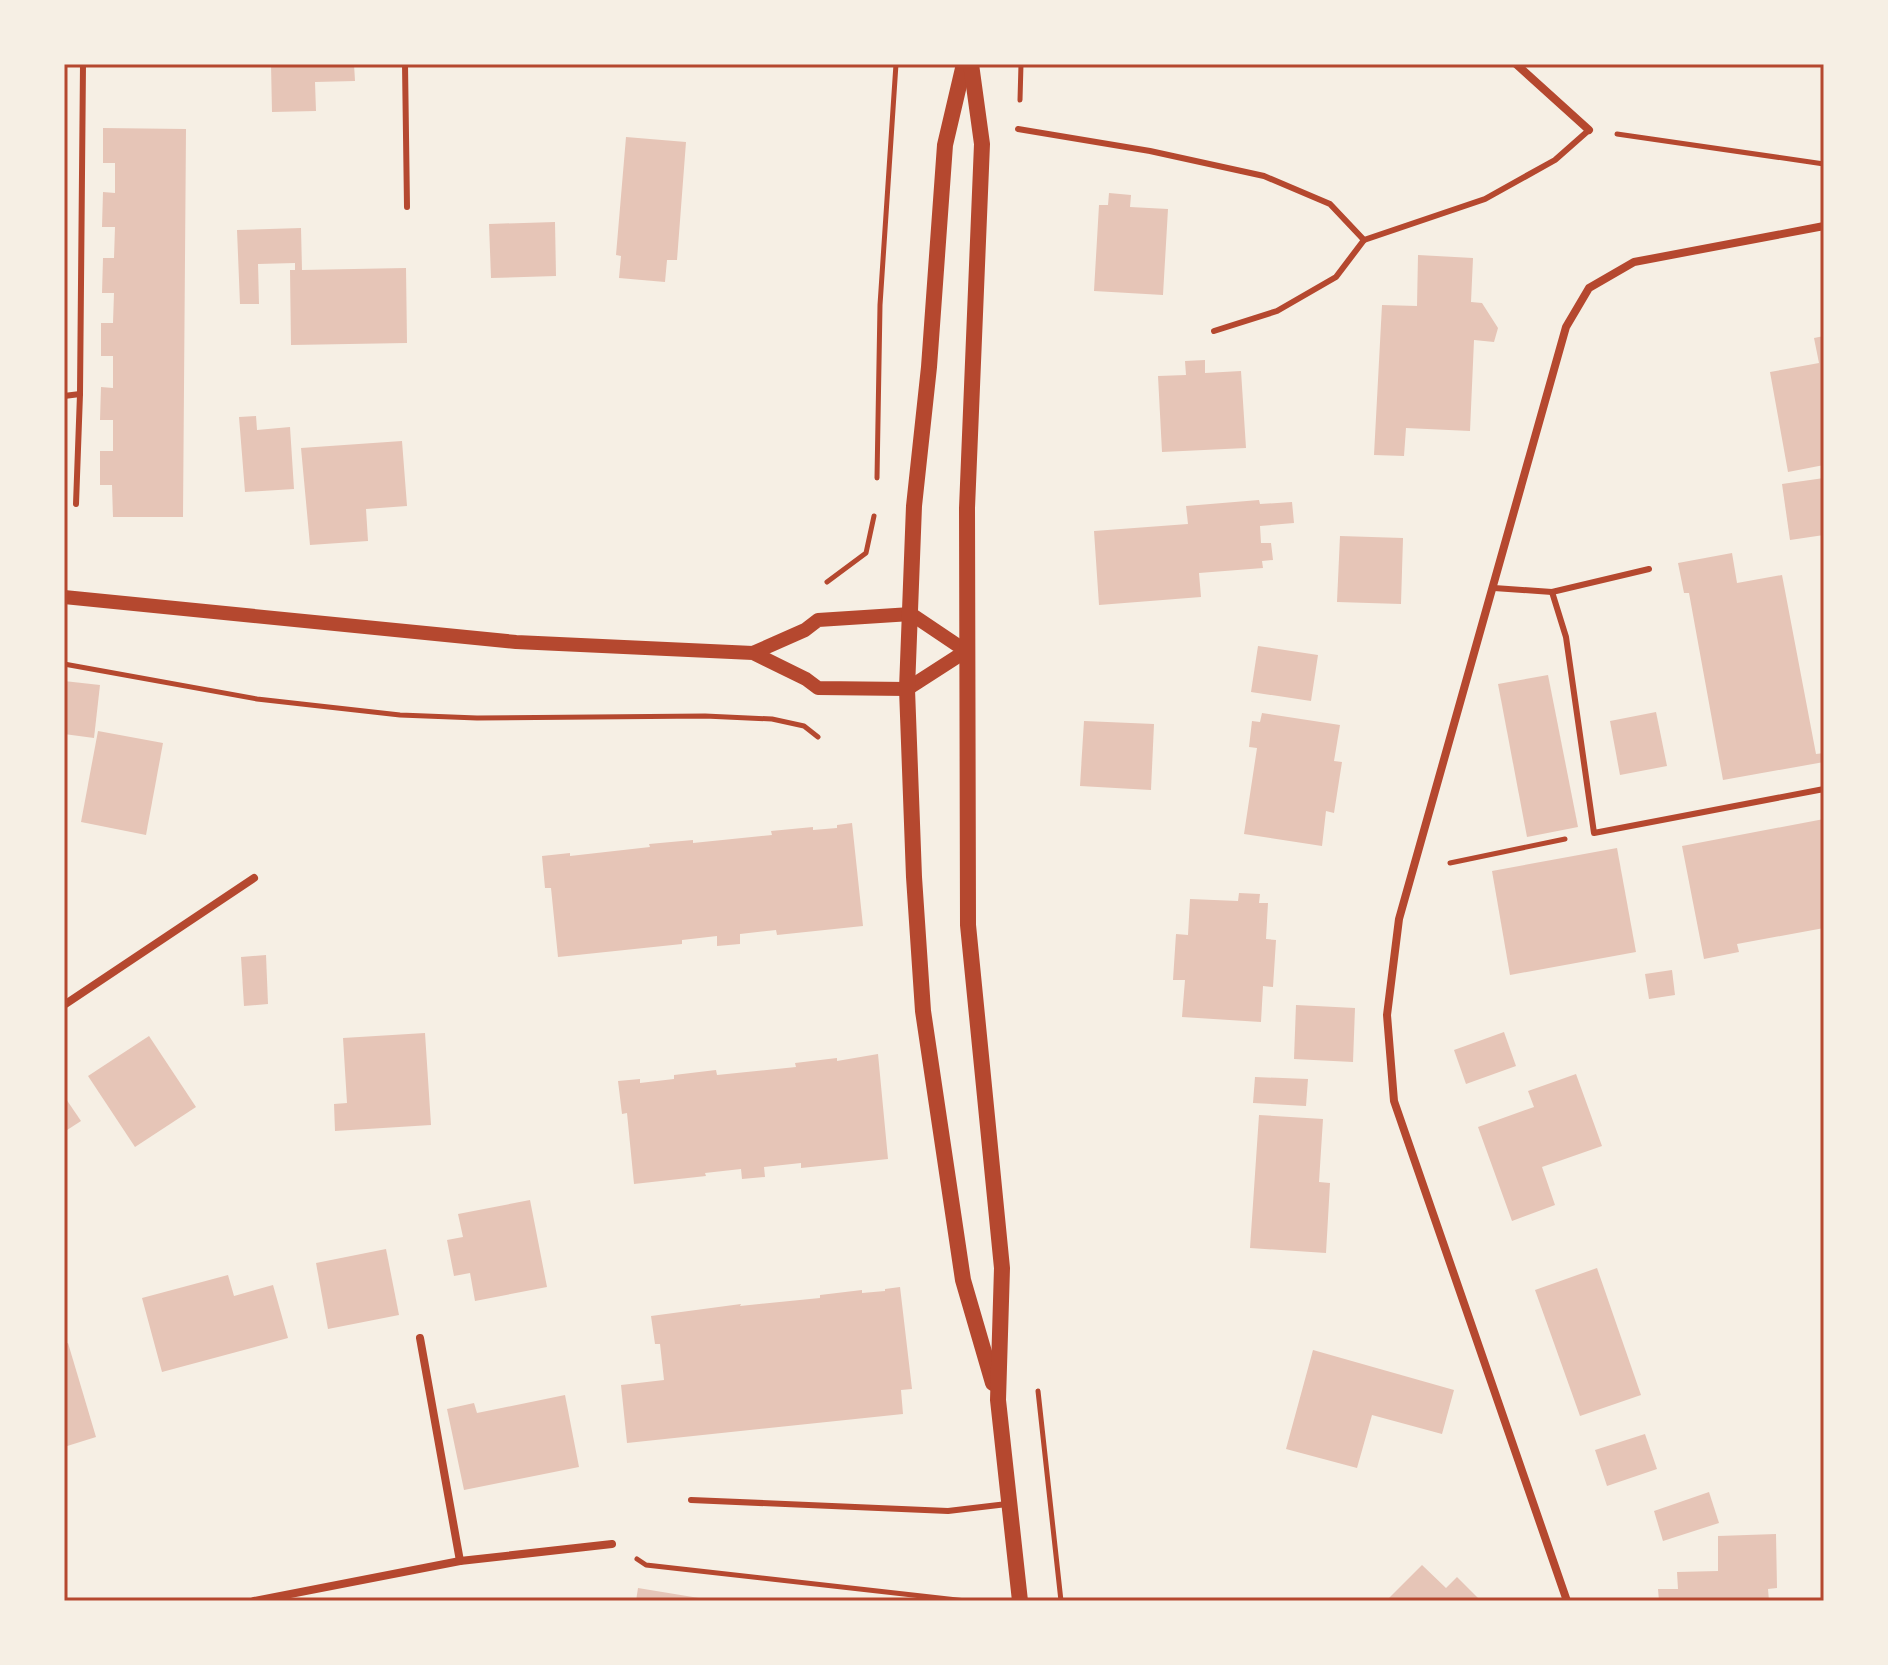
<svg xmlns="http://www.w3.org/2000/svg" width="1888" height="1665" font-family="'PT Sans Narrow',sans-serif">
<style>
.building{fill:#e6c5b7}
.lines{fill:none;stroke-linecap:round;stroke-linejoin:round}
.path{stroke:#b5482f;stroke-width:5}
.service{stroke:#b5482f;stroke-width:6}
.minor{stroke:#b5482f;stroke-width:8}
.tertiary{stroke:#b5482f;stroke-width:14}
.secondary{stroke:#b5482f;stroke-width:16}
.neatline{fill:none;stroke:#b5482f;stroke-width:3}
</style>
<rect width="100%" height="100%" fill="#f6efe4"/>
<g class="building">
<path d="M271,64H354L355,81L315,82L316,111L272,112Z"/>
<path d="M103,128L186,129L183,517H113L112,485H100V451H113V420H100L101,387L113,388V356H101V323H113L114,293H102L103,258H114L115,227H102L103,192L115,193V163H103Z"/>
<path d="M626,137L686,142L677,260H667L665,282L619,278L621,256L616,255Z"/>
<path d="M1109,193L1131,195L1130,207L1168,209L1163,295L1094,291L1099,205H1108Z"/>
<path d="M555,222L556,276L491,278L489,224Z"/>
<path d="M301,228L302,270L406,268L407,343L291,345L290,270H295V263L258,264L259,304H240L237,230Z"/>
<path d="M1418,255L1473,258L1471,302L1482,303L1498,328L1494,342L1474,340L1470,431L1406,428L1404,456L1374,455L1382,305L1417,306Z"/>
<path d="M1824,336V465L1788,472L1770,372L1819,363L1814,338Z"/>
<path d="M1205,360V373L1241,371L1246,448L1162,452L1158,376L1186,375L1185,361Z"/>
<path d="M256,416L257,430L290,427L294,489L245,492L239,417Z"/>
<path d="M402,441L407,506L366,509L368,541L310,545L301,448Z"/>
<path d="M1824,478V535L1790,540L1782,484Z"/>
<path d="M1259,500L1260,504L1292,502L1294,523L1260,526L1261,543H1271L1273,560L1262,561L1263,568L1199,573L1201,597L1099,605L1094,531L1188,524L1186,506Z"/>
<path d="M1340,536L1403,538L1401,604L1337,602Z"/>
<path d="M1732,553L1737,583L1782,575L1816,754L1824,753V762L1723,780L1689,593H1684L1678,563Z"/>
<path d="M1258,646L1318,655L1311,701L1251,692Z"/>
<path d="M1548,675L1578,827L1527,837L1498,684Z"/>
<path d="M64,681L100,685L94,738L64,734Z"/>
<path d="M1656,712L1667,766L1620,775L1610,721Z"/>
<path d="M1262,713L1340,725L1334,761L1342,762L1334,813L1326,811L1322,846L1244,834L1257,748L1249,747L1252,721L1260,722Z"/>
<path d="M1084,721L1154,724L1151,790L1080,786Z"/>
<path d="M98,731L163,743L146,835L81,822Z"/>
<path d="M1824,819V928L1737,944L1739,952L1704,959L1682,846Z"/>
<path d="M852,823L863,926L777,935L776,930L740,934V944L717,946V936L682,940V944L558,957L551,888H545L542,856L570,853V856L650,847L649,844L693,840V843L772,835L771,831L813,827V830L837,828V825Z"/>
<path d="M1617,848L1636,952L1510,975L1492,871Z"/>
<path d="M1239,893L1260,894L1259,903H1268L1266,939L1276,940L1273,987L1263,986L1261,1022L1182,1017L1185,980H1173L1176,934L1188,935L1190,899L1238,901Z"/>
<path d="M266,955L268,1004L244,1006L241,957Z"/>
<path d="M1672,970L1675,995L1649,999L1645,974Z"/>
<path d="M1296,1005L1355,1008L1353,1062L1294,1059Z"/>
<path d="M1504,1032L1516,1066L1466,1084L1454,1050Z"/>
<path d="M425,1033L431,1125L335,1131L334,1104L347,1103L343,1038Z"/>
<path d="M149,1036L196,1107L135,1147L88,1076Z"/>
<path d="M878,1054L888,1159L801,1168V1163L764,1167L765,1177L742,1179L741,1169L705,1173L706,1176L634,1184L627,1113L622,1114L618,1081L640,1079V1083L674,1079V1075L716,1070L717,1075L796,1067L795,1063L837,1058V1061Z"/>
<path d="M1576,1074L1602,1146L1542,1167L1555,1205L1512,1221L1478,1127L1534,1107L1528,1091Z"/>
<path d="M1255,1077L1308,1079L1306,1106L1253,1103Z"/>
<path d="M64,1096L81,1121L64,1132Z"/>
<path d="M1259,1115L1323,1119L1319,1182L1330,1183L1326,1253L1250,1248Z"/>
<path d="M530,1200L547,1287L475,1301L470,1273L454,1276L447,1240L463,1237L458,1214Z"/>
<path d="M386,1249L399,1315L328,1329L316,1263Z"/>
<path d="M1597,1268L1641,1395L1580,1416L1535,1290Z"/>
<path d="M228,1275L234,1296L273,1285L288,1338L162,1372L142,1298Z"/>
<path d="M900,1287L912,1389L901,1390L903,1414L627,1443L621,1385L664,1380L660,1344H655L651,1316L741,1304L740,1306L820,1298V1295L862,1290V1293L885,1291V1289Z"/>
<path d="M68,1343L96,1437L64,1447V1344Z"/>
<path d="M1313,1350L1454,1390L1442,1434L1372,1415L1357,1468L1286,1449Z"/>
<path d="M565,1395L579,1467L464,1490L447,1409L474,1403L477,1413Z"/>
<path d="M1645,1434L1657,1469L1607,1486L1595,1450Z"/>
<path d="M1709,1492L1719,1523L1663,1541L1654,1511Z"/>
<path d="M1776,1534L1777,1588L1768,1589L1769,1601H1659L1658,1589H1678L1677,1572L1718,1571V1536Z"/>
<path d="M1422,1565L1446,1588L1457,1577L1481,1601H1386Z"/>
<path d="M638,1588L705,1599V1601H636Z"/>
</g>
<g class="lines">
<g class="path">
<path d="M1020,100L1021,64"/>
<path d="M1617,134L1824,164"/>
<path d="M877,478L880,305L896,64"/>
<path d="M827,582L866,553L874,516"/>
<path d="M64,664L257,699L400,715L477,718L705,716L772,719L804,726L818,737"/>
<path d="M1450,863L1565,839"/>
<path d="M1038,1391L1061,1601"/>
<path d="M637,1559L646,1565L966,1601"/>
</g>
<g class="service">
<path d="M405,64L407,207"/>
<path d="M1018,129L1150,151L1264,176L1330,204L1364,240"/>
<path d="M1214,331L1277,311L1336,277L1364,240L1485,199L1555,160L1589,130"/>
<path d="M64,396L80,394"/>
<path d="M76,504L80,394L83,64"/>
<path d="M1494,588L1552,592L1649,569"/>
<path d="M1552,592L1566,637L1594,833L1824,789"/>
<path d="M691,1500L948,1511L1007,1504"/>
</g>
<g class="minor">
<path d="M1516,64L1589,130"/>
<path d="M64,1005L254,878"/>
<path d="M420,1338L460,1561"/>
<path d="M254,1601L460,1561L612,1544"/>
<path d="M1567,1601L1394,1101L1387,1015L1399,919L1566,327L1589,288L1634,262L1824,226"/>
</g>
<path class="tertiary" d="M64,597L516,642L753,653L805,630L818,620L911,614L966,651L907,689L818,688L806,679L753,653"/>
<g class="secondary">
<path d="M964,64L945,145L929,367L914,506L907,689L914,877L923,1011L963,1280L993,1383"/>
<path d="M971,64L982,144L967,508L968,925L1002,1268L998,1400L1020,1601"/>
</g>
</g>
<rect width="1888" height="1665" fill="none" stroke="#f6efe4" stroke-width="132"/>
<rect x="66" y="66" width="1756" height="1533" class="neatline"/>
</svg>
